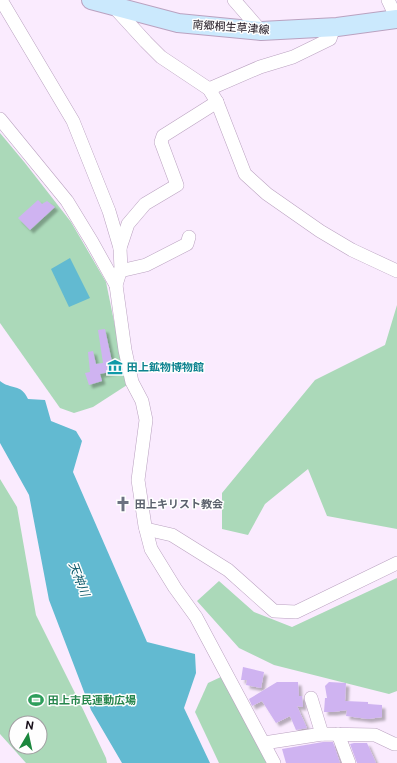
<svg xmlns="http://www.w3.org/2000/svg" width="397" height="763" font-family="'Public Sans','Noto Sans JP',sans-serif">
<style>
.green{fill:#abd9b9;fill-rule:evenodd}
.water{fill:#62bad1}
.building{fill:#cfb3f1;filter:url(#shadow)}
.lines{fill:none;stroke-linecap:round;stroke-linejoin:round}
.street-casing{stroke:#baa2c0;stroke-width:14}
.secondary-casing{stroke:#baa2c0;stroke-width:20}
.street{stroke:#fff;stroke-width:13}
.secondary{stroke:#cbe9fd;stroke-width:18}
.labels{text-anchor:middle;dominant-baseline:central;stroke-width:3;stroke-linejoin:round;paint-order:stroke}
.street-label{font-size:11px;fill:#170e19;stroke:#fefefe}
.culture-label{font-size:11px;font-weight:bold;fill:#0d838f;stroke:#fefefe;text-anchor:start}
.worship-label{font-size:11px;font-weight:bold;fill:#5b616d;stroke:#fefefe;text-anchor:start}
.leisure-label{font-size:11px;font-weight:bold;fill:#27864d;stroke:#fefefe;text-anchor:start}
.water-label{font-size:12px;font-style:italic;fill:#115c6c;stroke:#fefefe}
</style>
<defs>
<filter id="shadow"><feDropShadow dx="3.5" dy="3.5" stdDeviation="1" flood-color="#0004"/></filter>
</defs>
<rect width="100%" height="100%" fill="#faebfe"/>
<g class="green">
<path d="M0,133L25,163L71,222L106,282L127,385L93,407L74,413L60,408L0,323Z"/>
<path d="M397,305V529L327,516L308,469L265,504L248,535L222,529V493L315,380L385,345Z"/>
<path d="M0,479L17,507L36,615L79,701L106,758L107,763H26L0,734ZM16,723H40V747H16Z"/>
<path d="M397,578V691L389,694L274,665L239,648L197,601L219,581L254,612L292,627Z"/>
<path d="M223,676L269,763H219L195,712L208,683Z"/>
</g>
<g class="water">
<path d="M70,258L90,298L69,307L51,269Z"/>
<path d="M0,381C11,390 21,383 28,399L45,400L51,421L76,431L82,441L73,472L147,642L195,654L196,673L184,708L210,763H122L91,710L49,600L29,495L0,443Z"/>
</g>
<g class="building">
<path d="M38,200L42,204L47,201L55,207L30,230L18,218Z"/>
<path d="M105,329L114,371L100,374L102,381L89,385L85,373L90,372L88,352L93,351L96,364L103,363L98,330Z"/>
<path d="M243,667L264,672L261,688L246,685L247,680H241Z"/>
<path d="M277,682H298L299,696H302L303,707L297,706L307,728L296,730L290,716L276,723L262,701L252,706L249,699Z"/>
<path d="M329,682L346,683L345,701L368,702V704L382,705V717L368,719L346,716L347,710L333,712H324L325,698H327L325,686Z"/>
<path d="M323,742H333L340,763H286L282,749Z"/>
<path d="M354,743H367L376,763H357L350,744Z"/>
</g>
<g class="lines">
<defs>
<g id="street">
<path d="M1,0L73,121L109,211L120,248L121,269L116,285"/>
<path d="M234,0L261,31"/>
<path d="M388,0L397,19"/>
<path d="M113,6L146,42L161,57L209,89L217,102L245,174L267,194L320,231L352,250L397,271"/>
<path d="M209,89L260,67L293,57L330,39L334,27"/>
<path d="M0,119L67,201L92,242L116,285L125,350L132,382L142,401L146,420L138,480L145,526L151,549L175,588L196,617L274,763"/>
<path d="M120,248L128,224L145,204L177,185L161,142L163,136L217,102"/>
<path d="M120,271L146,265L187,244L189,237"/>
<path d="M146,529L172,535L228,570L274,611L296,612L397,563"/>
<path d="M311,698L322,734"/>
<path d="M338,734L349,763"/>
<path d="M264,743L322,734L375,735L394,744H397"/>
</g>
<path id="secondary" d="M91,0L178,23L261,31L337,27L397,19"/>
</defs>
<use href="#street" class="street-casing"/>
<use href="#secondary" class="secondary-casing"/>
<use href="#street" class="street"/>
<use href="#secondary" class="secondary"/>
</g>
<defs>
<symbol id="museum-bare" viewBox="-9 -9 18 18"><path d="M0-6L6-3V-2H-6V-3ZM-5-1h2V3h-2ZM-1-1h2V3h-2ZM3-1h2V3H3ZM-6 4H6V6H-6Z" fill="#0f9aa8" stroke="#fefefe" stroke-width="2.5" paint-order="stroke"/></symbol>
<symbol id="church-bare" viewBox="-9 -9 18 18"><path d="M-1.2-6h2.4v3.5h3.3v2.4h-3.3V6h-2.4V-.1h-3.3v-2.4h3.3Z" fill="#6b7280" stroke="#fefefe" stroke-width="2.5" paint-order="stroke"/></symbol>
<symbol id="stadium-bare" viewBox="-9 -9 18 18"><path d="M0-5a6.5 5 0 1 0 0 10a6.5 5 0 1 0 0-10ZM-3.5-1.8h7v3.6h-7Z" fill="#2e9e5b" stroke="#fefefe" stroke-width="2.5" paint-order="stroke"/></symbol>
</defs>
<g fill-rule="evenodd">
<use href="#museum-bare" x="104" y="356" width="22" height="22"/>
<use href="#church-bare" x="112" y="493" width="22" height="22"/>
<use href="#stadium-bare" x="25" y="689" width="22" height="22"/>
</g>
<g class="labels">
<g class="street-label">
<text transform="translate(231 27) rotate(4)">南郷桐生草津線</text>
</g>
<g class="culture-label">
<text x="127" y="367">田上鉱物博物館</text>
</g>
<g class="worship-label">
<text x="135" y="504">田上キリスト教会</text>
</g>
<g class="leisure-label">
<text x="48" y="700">田上市民運動広場</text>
</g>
<g class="water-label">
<text transform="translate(79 579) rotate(69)">天神川</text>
</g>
</g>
<g transform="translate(28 735) rotate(9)"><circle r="19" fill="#fefefe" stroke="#a29ea2"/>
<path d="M0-3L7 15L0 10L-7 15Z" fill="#1b873d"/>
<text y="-6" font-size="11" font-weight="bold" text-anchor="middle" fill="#170e19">N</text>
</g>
</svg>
